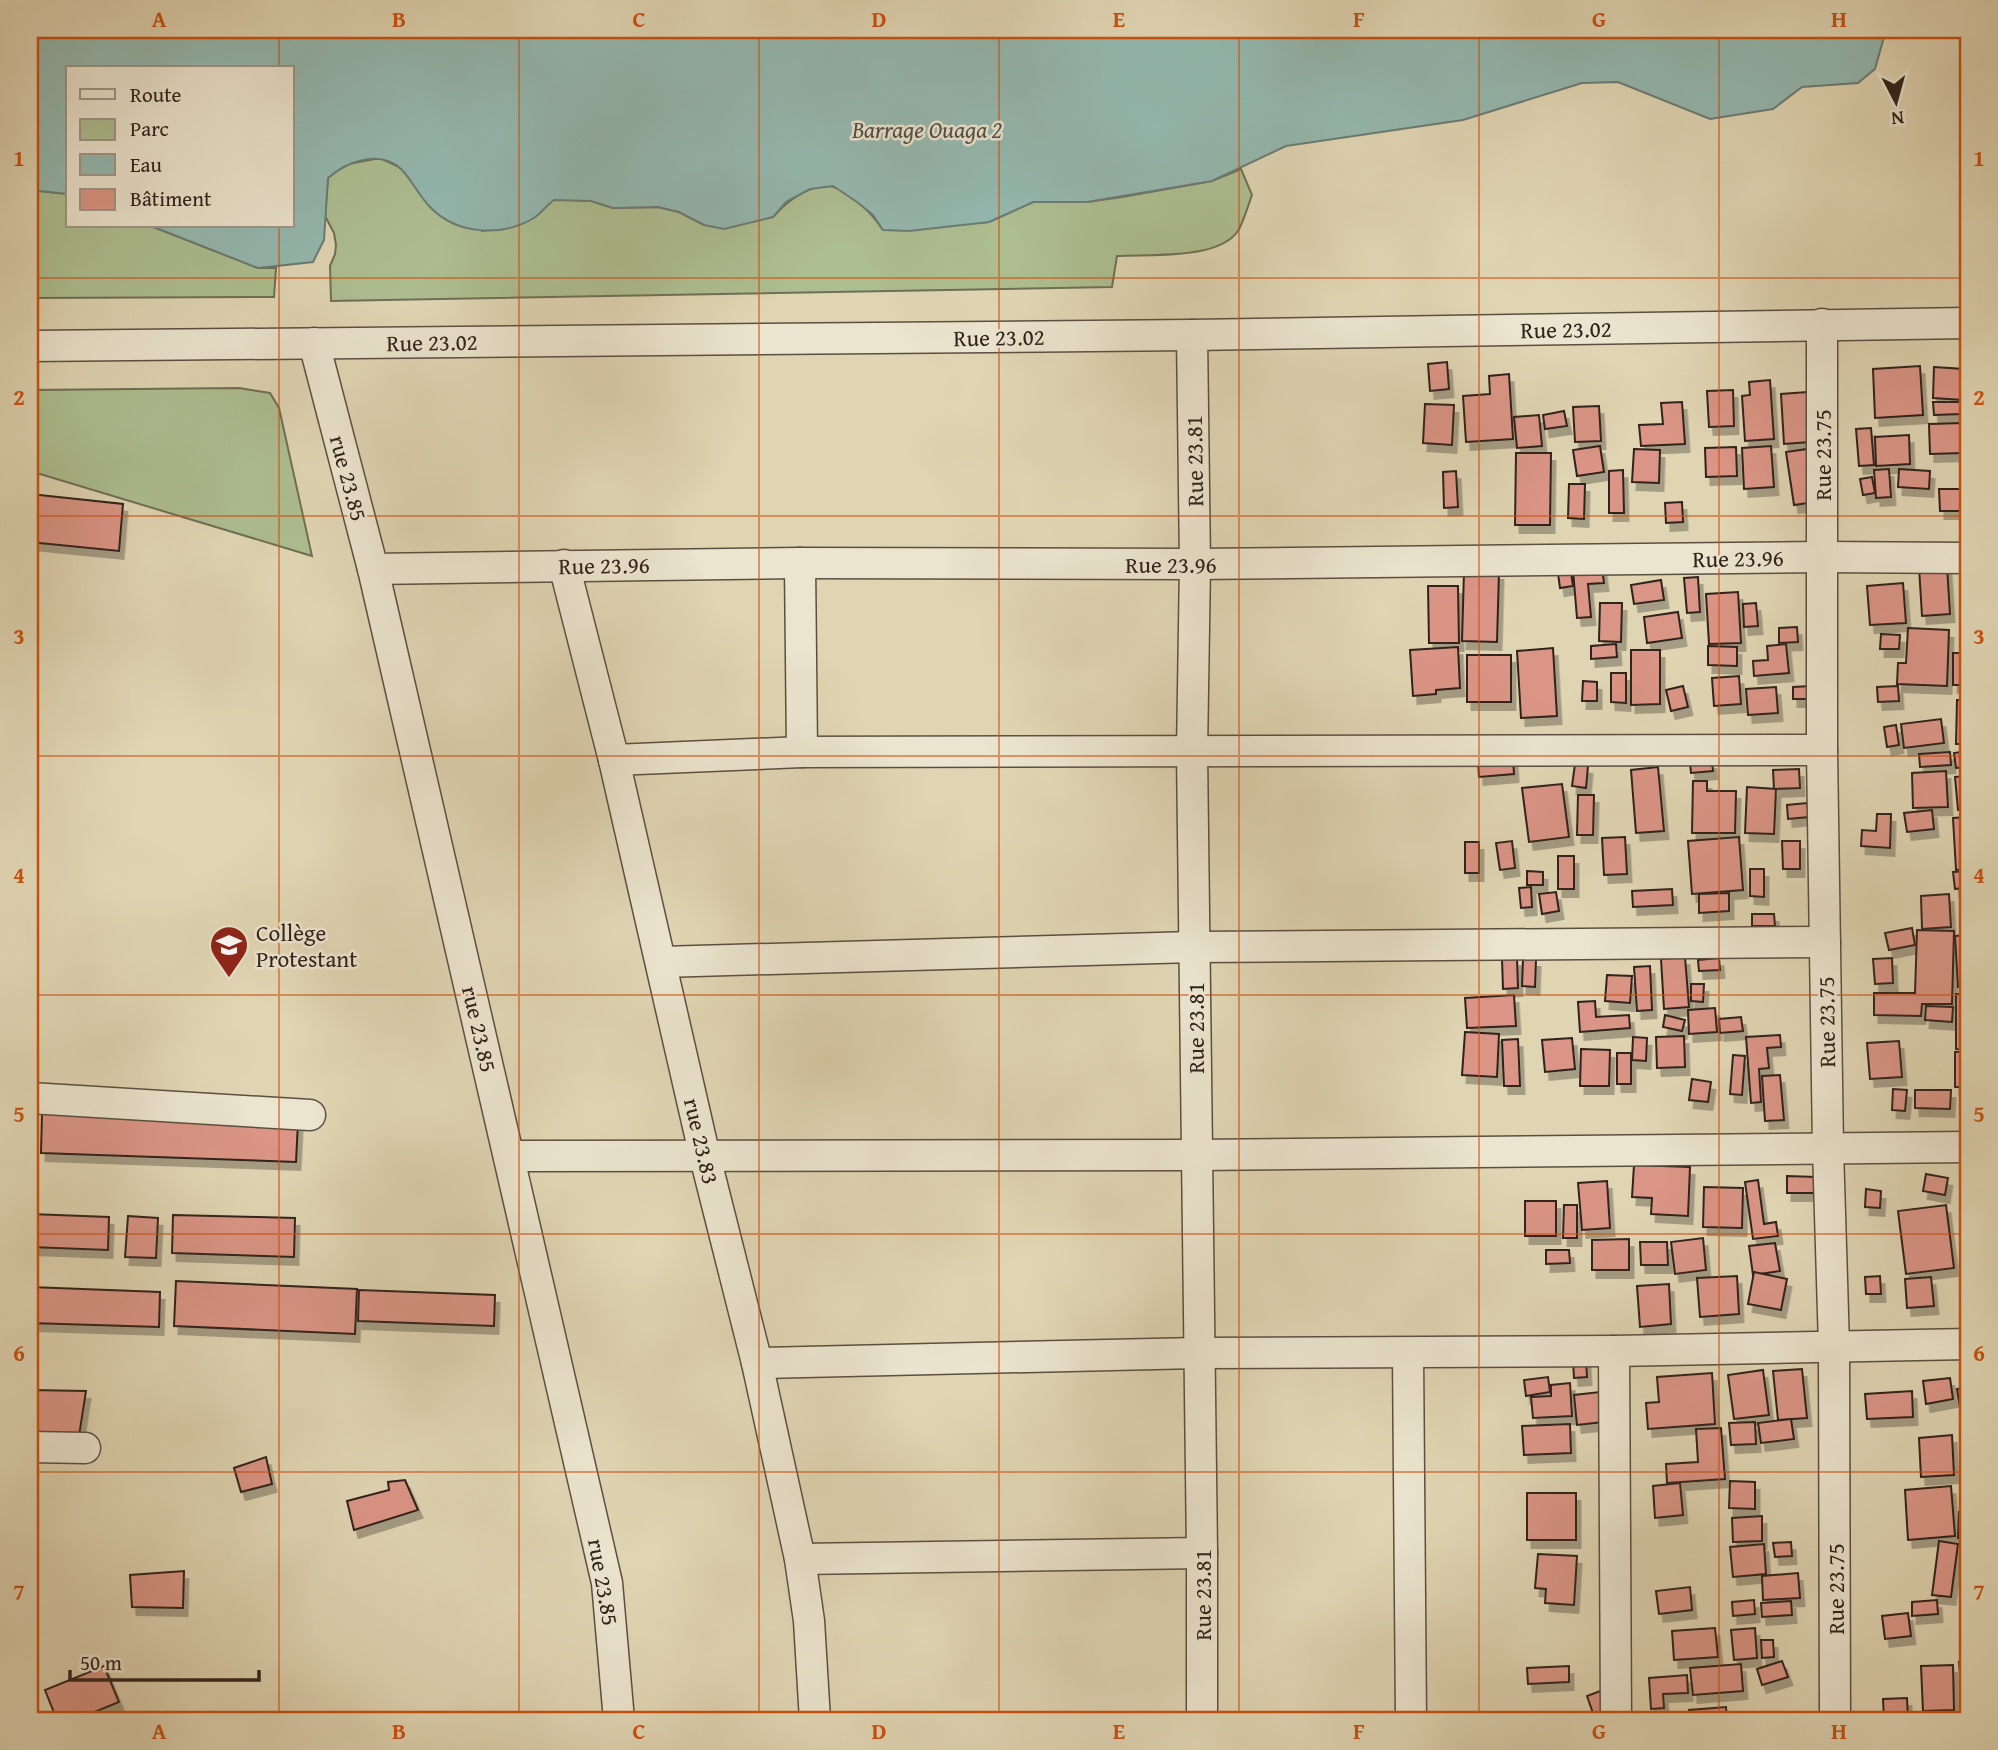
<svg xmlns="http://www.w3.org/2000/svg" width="1998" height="1750" font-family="'Gentium Book Plus',serif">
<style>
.green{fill:#adbe91;stroke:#6e7056;stroke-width:2}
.water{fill:#94b8af;stroke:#6c7c74;stroke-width:2}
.building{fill:#db9586;stroke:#30221c;stroke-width:2;filter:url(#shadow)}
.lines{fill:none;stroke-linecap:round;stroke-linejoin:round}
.minor-casing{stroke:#5c4f42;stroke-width:33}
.minor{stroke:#ebe4ce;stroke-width:30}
.grid{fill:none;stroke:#cc510e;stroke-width:2;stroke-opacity:0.55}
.labels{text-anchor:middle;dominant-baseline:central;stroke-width:5;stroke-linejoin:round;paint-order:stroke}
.street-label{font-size:23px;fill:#30221c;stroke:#ebe4ce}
.poi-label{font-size:23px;fill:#30221c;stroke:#ebe4ce;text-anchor:start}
.water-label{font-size:24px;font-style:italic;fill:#4e4f48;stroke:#ebe4ce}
.neatline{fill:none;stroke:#cc510e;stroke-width:2.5}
.grid-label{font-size:23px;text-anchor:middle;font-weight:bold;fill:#cc510e}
</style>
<defs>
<filter id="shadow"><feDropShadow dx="4.5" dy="8" stdDeviation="0" flood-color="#0004"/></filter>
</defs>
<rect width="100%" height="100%" fill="#e0d5b3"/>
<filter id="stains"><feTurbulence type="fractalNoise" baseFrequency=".00286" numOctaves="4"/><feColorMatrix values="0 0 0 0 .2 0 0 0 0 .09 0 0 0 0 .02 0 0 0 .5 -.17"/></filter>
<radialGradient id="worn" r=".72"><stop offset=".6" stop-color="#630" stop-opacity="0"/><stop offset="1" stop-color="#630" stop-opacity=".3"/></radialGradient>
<g class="green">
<path d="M380,158L399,167L482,231C515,227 529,223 553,199L591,201L613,208L658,207L679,212L704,225L773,217C786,202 812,181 834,187C852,192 873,215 883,230L989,222L1033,202H1087L1122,197L1212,181L1241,169L1252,195C1248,206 1244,220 1238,231C1218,260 1150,254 1117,256L1112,287L331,301L330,266L335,254L336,245L334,233L325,216L328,178L343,165Z"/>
<path d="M30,190L68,194V226H151L258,268H276L274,297L30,298Z"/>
<path d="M239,388L270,393L279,408L312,556L30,471V390Z"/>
</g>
<path class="water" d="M30,30H1886L1875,69L1858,83L1802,87L1773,109L1710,119L1618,82L1582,83L1463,120L1286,146L1212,181L1087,202H1033L989,222L909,231L883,230L873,215L857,202L833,186L810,189L786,202L773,217L724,229L704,225L679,212L658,207L613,208L591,201L554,200C547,205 541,213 534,218C502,237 457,235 430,207C419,196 412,180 401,169C380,149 346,162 328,178L324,240L313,262L258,268L151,226H292V68H68V194L30,190Z"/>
<g class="building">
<path d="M1447,362L1449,389L1430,391L1428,364Z"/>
<path d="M1920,366L1923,415L1875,418L1873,369Z"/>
<path d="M1934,367L1964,369L1963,400L1933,398Z"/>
<path d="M1509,374L1513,439L1466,442L1463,396L1490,394L1489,376Z"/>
<path d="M1770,380L1774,439L1745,441L1742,396L1750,395L1749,382Z"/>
<path d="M1733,390L1734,426L1709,427L1707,391Z"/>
<path d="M1807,392L1810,442L1784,444L1781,394Z"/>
<path d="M1682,402L1685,444L1641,446L1639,425L1663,424L1661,403Z"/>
<path d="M1933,402H1962V414L1934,415Z"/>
<path d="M1425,404L1454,405L1452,445L1423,443Z"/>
<path d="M1599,406L1601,441L1575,442L1573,407Z"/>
<path d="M1564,411L1567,426L1545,429L1543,415Z"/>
<path d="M1539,415L1542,446L1517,448L1514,417Z"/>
<path d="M1963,423V453L1930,454L1929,424Z"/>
<path d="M1871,428L1874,465L1859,466L1856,429Z"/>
<path d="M1909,435L1910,464L1876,466L1875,437Z"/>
<path d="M1600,446L1604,472L1577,476L1573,450Z"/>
<path d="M1771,446L1774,487L1744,489L1742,448Z"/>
<path d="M1736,447L1737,476L1706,477L1705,448Z"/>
<path d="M1634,449L1660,450L1659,483L1632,482Z"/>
<path d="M1807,449L1809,467L1822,501L1794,505L1786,452Z"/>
<path d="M1516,453H1551L1550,525H1515Z"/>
<path d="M1889,469L1891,497L1876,498L1874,470Z"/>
<path d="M1899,469L1930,471L1929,489L1898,487Z"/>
<path d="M1623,470L1624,513H1609V471Z"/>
<path d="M1456,471L1458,507L1444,508L1443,472Z"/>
<path d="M1872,477L1875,493L1863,495L1860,479Z"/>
<path d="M1569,484H1585L1584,519L1568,518Z"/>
<path d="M1939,489H1965V511H1940Z"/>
<path d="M30,494L123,504L119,551L30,542Z"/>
<path d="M1682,502L1683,522L1666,523L1665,503Z"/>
<path d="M1570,565L1573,586L1560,588L1557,566Z"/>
<path d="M1947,566L1950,614L1922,616L1919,567Z"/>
<path d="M1602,567L1604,583L1588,584L1591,617L1577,618L1573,570Z"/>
<path d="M1464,571L1499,572L1497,642L1462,641Z"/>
<path d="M1698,577L1700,612L1687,613L1684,578Z"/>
<path d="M1661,580L1664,600L1634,604L1631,585Z"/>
<path d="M1903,583L1906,623L1870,625L1867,586Z"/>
<path d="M1428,586H1458L1459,643H1429Z"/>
<path d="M1738,592L1741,643L1709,644L1706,594Z"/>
<path d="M1600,603H1622L1621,642L1599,641Z"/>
<path d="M1756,603L1758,626L1744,627L1743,604Z"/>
<path d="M1678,612L1682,638L1647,643L1644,617Z"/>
<path d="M1797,627L1798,642L1779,643V628Z"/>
<path d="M1908,628L1949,630L1947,686L1897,684L1898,663H1906Z"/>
<path d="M1881,634L1900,635L1899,649H1880Z"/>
<path d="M1616,644L1617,657L1591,659V646Z"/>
<path d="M1786,644L1789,673L1754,676L1753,661L1768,660L1767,646Z"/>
<path d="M1708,646L1737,647V666L1708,665Z"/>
<path d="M1458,647L1460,688L1436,690V694L1413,696L1410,650Z"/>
<path d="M1553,648L1557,716L1521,718L1517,651Z"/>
<path d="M1631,650H1660V704L1631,705Z"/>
<rect x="1953" y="653" width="15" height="32"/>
<rect x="1467" y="655" width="44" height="47"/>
<path d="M1611,673H1626V703L1611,702Z"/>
<path d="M1739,676L1741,704L1714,706L1712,678Z"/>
<path d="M1583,681L1597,682V701H1582Z"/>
<path d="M1683,686L1688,707L1671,711L1666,690Z"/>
<path d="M1811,686V699H1793V687Z"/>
<path d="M1898,686L1899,701L1878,702L1877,687Z"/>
<path d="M1776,687L1778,713L1748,715L1746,689Z"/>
<path d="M1957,700H1968V744H1956Z"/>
<path d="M1941,719L1944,743L1904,748L1901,724Z"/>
<path d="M1896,725L1899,745L1887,747L1884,727Z"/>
<path d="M1968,751V767L1956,768L1954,753Z"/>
<path d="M1950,752L1951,765L1920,767L1919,754Z"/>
<path d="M1513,758L1514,774L1479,777L1478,760Z"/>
<path d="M1712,761L1713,771L1691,773L1690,763Z"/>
<path d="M1575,764L1588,766L1586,788L1572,786Z"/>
<path d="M1658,767L1664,831L1636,833L1631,770Z"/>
<path d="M1799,769L1800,788L1774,789L1773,770Z"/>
<path d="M1946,771L1948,807L1913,808L1912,773Z"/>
<path d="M1968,776V809L1958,810L1955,777Z"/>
<path d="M1693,781H1707V791H1736L1735,833H1692Z"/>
<path d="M1562,784L1569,837L1529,842L1522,788Z"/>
<path d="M1747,787L1776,789L1774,834L1745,833Z"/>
<path d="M1578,795H1594L1593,835H1577Z"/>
<path d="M1807,803L1809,817L1788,819L1787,805Z"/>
<path d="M1932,810L1934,829L1907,832L1904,813Z"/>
<path d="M1877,814H1891L1890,848L1861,846L1862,830L1876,831Z"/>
<path d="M1968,817V869L1956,870L1953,818Z"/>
<path d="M1625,837L1627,874L1604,875L1602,838Z"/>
<path d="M1739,837L1743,890L1692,894L1688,841Z"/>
<path d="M1512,841L1515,868L1500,870L1496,843Z"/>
<path d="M1782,841H1800V869H1783Z"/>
<rect x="1465" y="842" width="14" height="31"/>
<rect x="1558" y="856" width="16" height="33"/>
<path d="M1750,869H1764V897L1750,896Z"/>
<path d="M1527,871L1543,872V885H1527Z"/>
<path d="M1968,871V887L1955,889L1953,872Z"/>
<path d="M1531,887L1532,907L1521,908L1519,888Z"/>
<path d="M1672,889L1673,905L1633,907L1632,891Z"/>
<path d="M1556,892L1559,911L1542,914L1539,894Z"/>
<path d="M1729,893V911L1699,913V894Z"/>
<path d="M1949,894L1951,927L1922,929L1921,896Z"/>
<path d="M1752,914H1774L1775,926H1752Z"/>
<path d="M1912,928L1915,945L1889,950L1885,933Z"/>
<path d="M1917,930L1954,931L1952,1004H1922L1921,1016L1874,1015V993H1915Z"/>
<path d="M1968,935V987H1958L1955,936Z"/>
<path d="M1685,957L1689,1007L1664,1009L1661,959Z"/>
<path d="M1517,958L1518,988L1503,989L1502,959Z"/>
<path d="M1719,958L1720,970L1699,971L1698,960Z"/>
<path d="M1892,958L1893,983L1875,984L1873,959Z"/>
<path d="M1523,959H1536L1535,987L1522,986Z"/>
<path d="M1650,966L1652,1010L1637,1011L1634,967Z"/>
<path d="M1607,975L1632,976L1630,1003L1605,1001Z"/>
<path d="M1691,984H1704L1703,1002L1691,1001Z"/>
<path d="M1956,994H1968V1050L1956,1049Z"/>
<path d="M1514,995L1516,1026L1467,1028L1465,998Z"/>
<path d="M1595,1001L1596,1017L1629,1015L1630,1028L1580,1032L1578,1002Z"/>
<path d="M1926,1006L1953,1007L1952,1022L1925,1020Z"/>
<path d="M1715,1008L1717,1032L1689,1034L1688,1010Z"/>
<path d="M1665,1015L1685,1020L1682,1031L1663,1027Z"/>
<path d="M1741,1017L1743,1031L1720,1033L1719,1019Z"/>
<path d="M1465,1032L1499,1034L1497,1077L1462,1075Z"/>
<path d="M1780,1035L1781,1047L1767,1048L1769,1068L1759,1069L1761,1102L1751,1103L1746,1037Z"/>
<path d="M1684,1036L1685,1067L1657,1068L1656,1037Z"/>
<path d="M1633,1037L1647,1038L1646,1061L1632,1060Z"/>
<path d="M1572,1038L1575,1069L1545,1072L1542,1040Z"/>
<path d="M1518,1039L1520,1086H1504L1502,1040Z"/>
<path d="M1899,1041L1902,1077L1870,1079L1867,1043Z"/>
<path d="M1581,1049L1610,1050L1609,1086H1580Z"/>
<rect x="1955" y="1052" width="13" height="35"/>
<rect x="1617" y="1053" width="14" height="31"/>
<path d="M1733,1055L1745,1056L1742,1095L1730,1094Z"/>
<path d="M1780,1075L1784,1120L1765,1121L1762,1076Z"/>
<path d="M1692,1079L1711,1082L1708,1102L1689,1100Z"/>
<path d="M1893,1089L1907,1090L1905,1111L1892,1110Z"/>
<path d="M1915,1090H1951L1950,1109L1915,1108Z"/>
<path d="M42,1113L298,1122L296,1162L41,1153Z"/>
<path d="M1634,1165L1690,1167L1688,1216L1651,1214L1652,1198L1632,1197Z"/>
<path d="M1926,1174L1948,1178L1945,1195L1923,1191Z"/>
<path d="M1787,1176L1816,1177V1193H1787Z"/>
<path d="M1758,1180L1764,1224L1776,1222L1778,1236L1753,1239L1745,1182Z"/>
<path d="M1607,1181L1610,1228L1582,1230L1578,1183Z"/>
<path d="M1704,1187L1743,1188L1742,1228L1703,1227Z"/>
<path d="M1866,1189L1881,1191L1880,1208L1865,1207Z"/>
<rect x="1525" y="1201" width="31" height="35"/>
<path d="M1564,1205H1577V1238H1563Z"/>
<path d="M1946,1205L1954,1268L1906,1274L1898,1211Z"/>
<path d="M30,1214L109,1217L108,1250L30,1247Z"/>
<path d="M173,1215L295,1218L294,1257L172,1253Z"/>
<path d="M128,1216L158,1218L156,1258L125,1257Z"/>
<path d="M1703,1238L1706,1270L1675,1274L1671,1242Z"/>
<path d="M1629,1239V1270H1592V1240Z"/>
<path d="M1640,1242H1667L1668,1265H1641Z"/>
<path d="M1775,1243L1780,1271L1753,1275L1749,1246Z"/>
<path d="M1546,1250H1569L1570,1263L1546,1264Z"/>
<path d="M1754,1272L1787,1279L1781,1310L1748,1304Z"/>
<path d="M1737,1276L1739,1314L1700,1317L1697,1278Z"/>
<path d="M1880,1276L1881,1294H1866L1865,1277Z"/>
<path d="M1931,1277L1934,1306L1907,1308L1905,1279Z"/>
<path d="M176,1281L357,1289L355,1334L174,1326Z"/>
<path d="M1669,1284L1671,1324L1640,1327L1637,1286Z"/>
<path d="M30,1287L160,1292L159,1327L30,1323Z"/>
<path d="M359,1290L495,1295L494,1326L358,1321Z"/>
<path d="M1586,1360L1587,1377L1574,1378L1573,1361Z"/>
<path d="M1802,1369L1807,1418L1778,1420L1773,1371Z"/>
<path d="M1763,1370L1769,1415L1734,1419L1728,1375Z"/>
<path d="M1712,1373L1715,1424L1648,1429L1646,1403L1659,1402L1657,1377Z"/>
<path d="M1548,1377L1550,1392L1526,1396L1524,1380Z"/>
<path d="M1950,1378L1953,1399L1926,1404L1923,1381Z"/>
<path d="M1570,1383L1572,1416L1533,1418L1531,1397L1551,1396V1385Z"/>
<path d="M1968,1387V1413L1961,1415L1957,1389Z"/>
<path d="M30,1390L86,1391L79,1436L30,1433Z"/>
<path d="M1912,1391L1913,1417L1867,1419L1865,1394Z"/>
<path d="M1600,1392L1603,1422L1577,1425L1574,1395Z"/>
<path d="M1791,1419L1794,1439L1761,1443L1758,1423Z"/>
<rect x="1961" y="1421" width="7" height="37"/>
<path d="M1755,1422L1756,1444L1731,1445L1729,1423Z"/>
<path d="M1570,1424L1571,1453L1524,1455L1522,1426Z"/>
<path d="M1721,1428L1725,1479L1667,1483L1666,1464L1698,1462L1696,1429Z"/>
<path d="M1952,1435L1954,1475L1921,1477L1919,1438Z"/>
<path d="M266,1457L272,1484L241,1492L234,1468Z"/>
<path d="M405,1480L418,1510L354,1530L347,1501L389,1490L388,1482Z"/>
<path d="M1730,1481L1755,1482V1509L1729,1508Z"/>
<path d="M1680,1483L1683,1515L1655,1518L1653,1486Z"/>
<path d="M1951,1486L1955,1536L1908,1540L1905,1490Z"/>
<rect x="1527" y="1493" width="49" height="47"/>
<path d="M1959,1512H1968V1539L1958,1538Z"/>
<path d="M1762,1516V1541L1733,1542L1732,1518Z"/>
<path d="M1939,1541L1958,1544L1951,1597L1932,1595Z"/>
<path d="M1791,1542L1792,1556L1775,1557L1773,1543Z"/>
<path d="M1764,1544L1766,1574L1733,1577L1730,1547Z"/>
<path d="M1538,1554L1577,1556L1574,1605L1545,1603L1546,1589L1535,1588Z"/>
<path d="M184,1571L183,1608L132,1607L130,1575Z"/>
<path d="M1798,1573L1800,1598L1763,1600L1762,1576Z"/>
<path d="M1690,1587L1692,1610L1659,1614L1656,1591Z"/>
<path d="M1754,1600L1755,1614L1733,1616L1732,1602Z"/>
<path d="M1937,1600L1938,1614L1912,1616V1602Z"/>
<path d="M1791,1601L1792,1615L1762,1617L1761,1603Z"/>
<path d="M1964,1602H1968V1631H1963Z"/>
<path d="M1908,1613L1911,1636L1885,1639L1882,1616Z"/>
<path d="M1715,1628L1718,1657L1674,1660L1672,1631Z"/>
<path d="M1755,1628L1757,1658L1734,1660L1731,1630Z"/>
<path d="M1761,1640H1773L1774,1657L1762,1658Z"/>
<path d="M1782,1661L1788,1677L1762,1685L1757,1669Z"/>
<path d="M1959,1662H1968V1719L1964,1720Z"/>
<path d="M1741,1664L1743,1691L1693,1695L1690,1668Z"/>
<path d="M1953,1665L1954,1710L1923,1711L1921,1666Z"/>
<path d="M104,1666L119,1702L75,1720H57L45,1690Z"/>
<path d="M1569,1666V1682L1528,1684L1527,1668Z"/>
<path d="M1687,1675L1688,1693L1663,1694L1664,1708L1651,1709L1649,1678Z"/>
<path d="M1600,1691L1607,1712L1594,1716L1587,1696Z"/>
<path d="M1907,1698L1908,1720H1884L1883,1699Z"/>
<path d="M1726,1707L1727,1720H1690L1689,1710Z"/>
</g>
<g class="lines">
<defs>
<g id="minor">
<path d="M1822,324V750L1828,1148L1834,1346L1835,1720"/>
<path d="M1192,335L1195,564L1192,752L1202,1553V1720"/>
<path d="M314,343L373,569L607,1583L619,1720"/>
<path d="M30,346L1192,335L1968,323"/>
<path d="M800,563L802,752"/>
<path d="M564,565L614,760L705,1157L757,1363L800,1559L809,1621L815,1720"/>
<path d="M373,569L800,563L1195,564L1822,557L1968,558"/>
<path d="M614,760L802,752L1822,750"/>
<path d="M661,962L1194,947L1825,942"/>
<path d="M30,1098L310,1115"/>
<path d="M509,1156L1196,1155L1968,1147"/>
<path d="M1614,1351L1616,1720"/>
<path d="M1408,1353L1411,1720"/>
<path d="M757,1363L1198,1353L1614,1351L1968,1344"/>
<path d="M30,1447L85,1448"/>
<path d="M800,1559L1202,1553"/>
</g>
</defs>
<use href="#minor" class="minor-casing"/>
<use href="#minor" class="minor"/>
</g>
<path class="grid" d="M279,30V68M519,30V1720M759,30V1720M999,30V1720M1239,30V1720M1479,30V1720M1719,30V1720M279,226V1720M30,278H1968M30,516H1968M30,756H1968M30,995H1968M30,1234H1968M30,1472H1968"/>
<defs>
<symbol id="school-pin" viewBox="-11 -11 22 30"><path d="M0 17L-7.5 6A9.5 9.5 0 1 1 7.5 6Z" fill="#8f2418" stroke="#ebe4ce"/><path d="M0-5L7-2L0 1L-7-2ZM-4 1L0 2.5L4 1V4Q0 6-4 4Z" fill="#fff"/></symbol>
</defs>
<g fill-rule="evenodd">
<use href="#school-pin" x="207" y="923" width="44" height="60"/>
</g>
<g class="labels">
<g class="street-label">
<text transform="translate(1566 329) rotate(-1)">Rue 23.02</text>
<text transform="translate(999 337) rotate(-1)">Rue 23.02</text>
<text transform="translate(432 342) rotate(-1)">Rue 23.02</text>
<text transform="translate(1822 455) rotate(-90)">Rue 23.75</text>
<text transform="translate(1194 461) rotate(-91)">Rue 23.81</text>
<text transform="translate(349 478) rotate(75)">rue 23.85</text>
<text transform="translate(1738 558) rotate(-1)">Rue 23.96</text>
<text x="1171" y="564">Rue 23.96</text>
<text transform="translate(604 565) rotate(-1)">Rue 23.96</text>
<text transform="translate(1826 1022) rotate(-91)">Rue 23.75</text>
<text transform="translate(1195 1028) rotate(-90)">Rue 23.81</text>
<text transform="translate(480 1029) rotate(77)">rue 23.85</text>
<text transform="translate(702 1141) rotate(77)">rue 23.83</text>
<text transform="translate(604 1582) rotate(80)">rue 23.85</text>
<text transform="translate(1835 1589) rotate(-90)">Rue 23.75</text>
<text transform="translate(1202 1595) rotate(-90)">Rue 23.81</text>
</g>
<g class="poi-label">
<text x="256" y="932">Collège<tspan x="256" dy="26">Protestant</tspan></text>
</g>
<g class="water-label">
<text x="927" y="129">Barrage Ouaga 2</text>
</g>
</g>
<rect width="1998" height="1750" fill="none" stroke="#e0d5b3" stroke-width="77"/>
<rect x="66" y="66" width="228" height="161" fill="#ebe4ce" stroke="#a09687" stroke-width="2"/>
<rect x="80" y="89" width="35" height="10" fill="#ebe4ce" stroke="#a09687" stroke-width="2"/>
<text x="130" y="102" font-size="21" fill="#30221c">Route</text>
<rect x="80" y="119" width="35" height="21" fill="#adbe91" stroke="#a09687" stroke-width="2"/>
<text x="130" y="136" font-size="21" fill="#30221c">Parc</text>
<rect x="80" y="154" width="35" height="21" fill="#94b8af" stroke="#a09687" stroke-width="2"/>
<text x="130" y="172" font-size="21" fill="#30221c">Eau</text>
<rect x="80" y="189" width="35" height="21" fill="#db9586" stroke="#a09687" stroke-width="2"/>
<text x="130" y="206" font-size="21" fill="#30221c">Bâtiment</text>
<g transform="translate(1896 102) rotate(174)" stroke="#ebe4ce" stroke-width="5" paint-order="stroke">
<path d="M0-5L12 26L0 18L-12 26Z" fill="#30221c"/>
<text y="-10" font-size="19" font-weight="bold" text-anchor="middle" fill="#30221c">N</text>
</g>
<path d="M70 1670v10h189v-10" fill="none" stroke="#30221c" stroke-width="3.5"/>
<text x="80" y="1670" font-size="21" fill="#30221c" stroke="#ebe4ce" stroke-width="5" paint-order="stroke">50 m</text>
<rect x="38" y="38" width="1922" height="1674" class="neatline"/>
<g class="grid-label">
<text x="159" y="27">A</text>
<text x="399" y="27">B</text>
<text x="639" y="27">C</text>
<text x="879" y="27">D</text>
<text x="1119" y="27">E</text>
<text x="1359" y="27">F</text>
<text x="1599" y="27">G</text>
<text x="1839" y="27">H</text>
<text x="19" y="166">1</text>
<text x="1979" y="166">1</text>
<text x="19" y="405">2</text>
<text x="1979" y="405">2</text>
<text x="19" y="644">3</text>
<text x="1979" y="644">3</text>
<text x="19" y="883">4</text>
<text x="1979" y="883">4</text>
<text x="19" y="1122">5</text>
<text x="1979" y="1122">5</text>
<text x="19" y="1361">6</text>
<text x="1979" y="1361">6</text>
<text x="19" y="1600">7</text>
<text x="1979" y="1600">7</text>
<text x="159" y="1739">A</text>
<text x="399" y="1739">B</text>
<text x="639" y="1739">C</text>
<text x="879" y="1739">D</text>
<text x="1119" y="1739">E</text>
<text x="1359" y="1739">F</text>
<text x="1599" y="1739">G</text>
<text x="1839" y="1739">H</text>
</g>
<rect width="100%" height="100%" filter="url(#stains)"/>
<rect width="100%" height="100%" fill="url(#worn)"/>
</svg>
